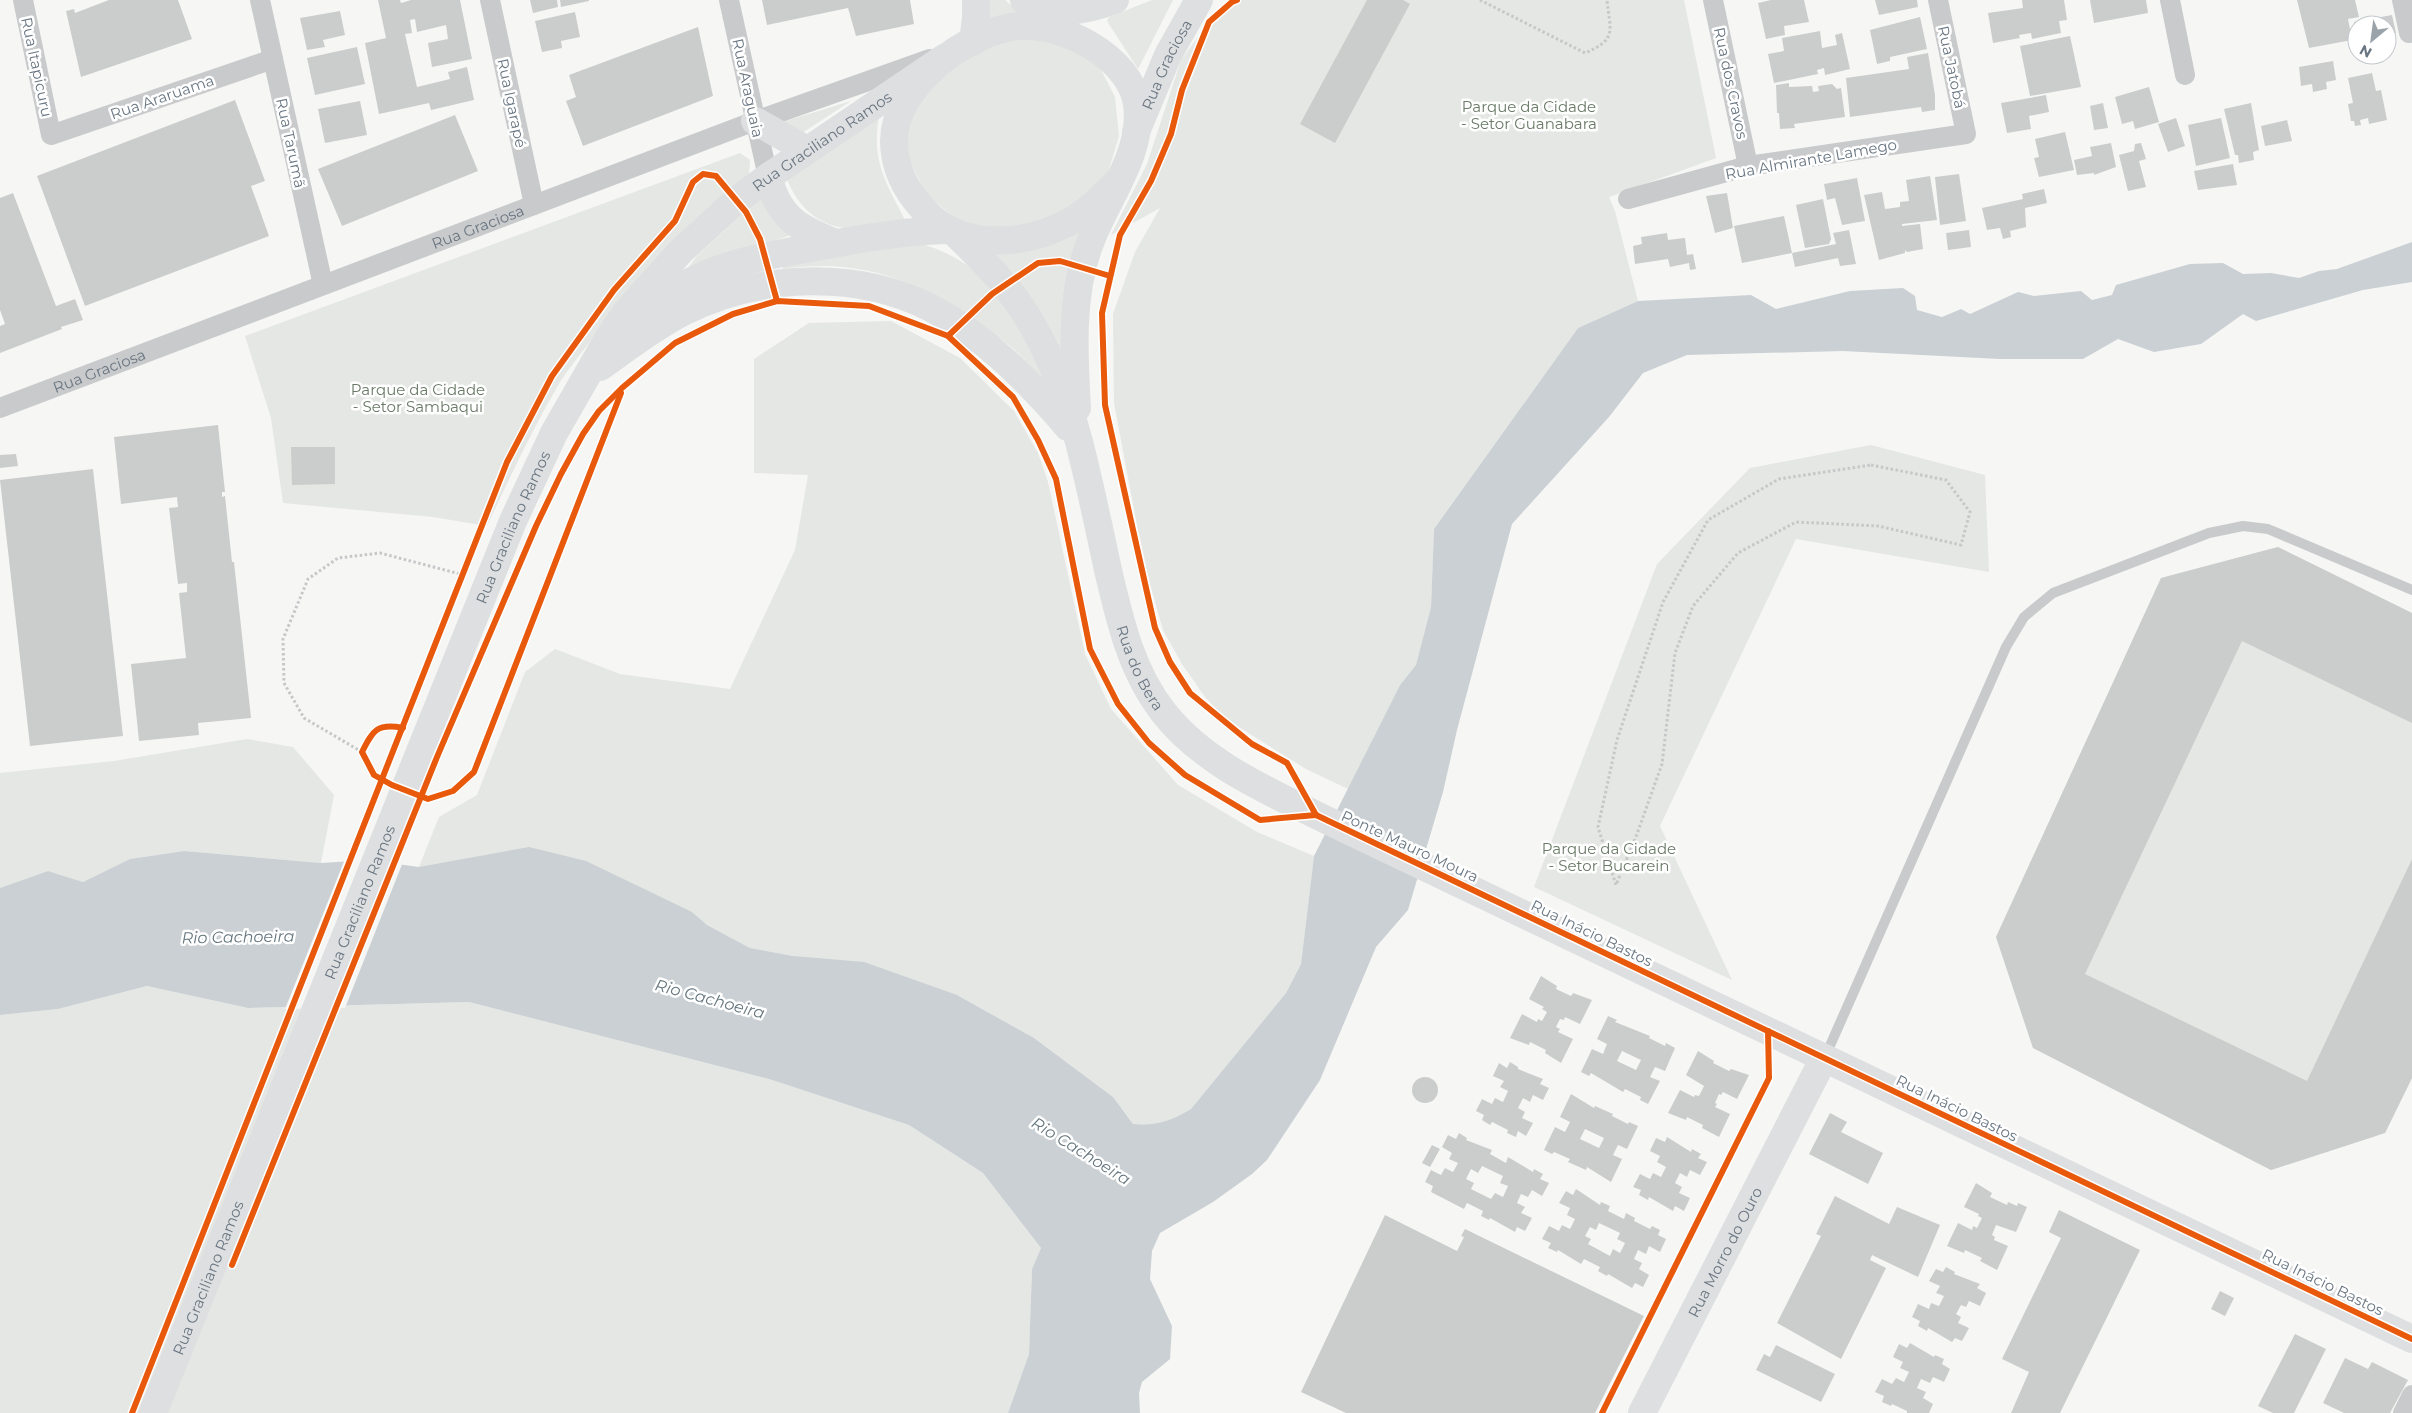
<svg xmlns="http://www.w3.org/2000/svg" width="2412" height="1413" font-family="Montserrat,sans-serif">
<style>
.green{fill:#e4e7e3}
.water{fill:#cad0d3}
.pier{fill:#f6f6f5}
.building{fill:#cbcdcd;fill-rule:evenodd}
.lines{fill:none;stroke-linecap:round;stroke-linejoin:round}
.path{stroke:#c6c7c8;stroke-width:3;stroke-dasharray:2.5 2.5;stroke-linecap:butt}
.lane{stroke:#c9cacb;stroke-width:10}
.street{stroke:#c9cacb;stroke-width:20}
.secondary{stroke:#dedfe0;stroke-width:28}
.primary{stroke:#dedfe0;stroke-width:28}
.cycleway-casing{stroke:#fff;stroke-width:9}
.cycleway{stroke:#e8590c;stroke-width:6}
.labels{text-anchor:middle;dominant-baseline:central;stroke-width:5;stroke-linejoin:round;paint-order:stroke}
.street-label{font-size:15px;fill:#697682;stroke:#fff}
.park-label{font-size:15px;fill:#6a7a67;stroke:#fff}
.water-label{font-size:16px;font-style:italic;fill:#65767e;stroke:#fff}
</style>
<rect width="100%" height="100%" fill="#f6f6f5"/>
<g class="green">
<path d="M985,0H1005L1020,13L988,24Z"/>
<path d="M1152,0H1173L1138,69L1107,21L1109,17Z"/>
<path d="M1230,0H1684L1716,158L1609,197L1615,211L1638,301L1578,328L1434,529L1431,607L1416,665L1400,685L1348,789L1306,769L1226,719L1205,697L1182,664L1163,630L1150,584L1136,520L1114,403L1113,314L1135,252L1160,208L1111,235L1147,164L1181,60L1209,22Z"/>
<path d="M1032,36L1070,47L1098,64L1115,97L1119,136L1108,173L1083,202L1032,228L996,232L959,221L928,196L909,161L906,124L919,95L994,39Z"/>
<path d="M851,101L799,135L773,125Z"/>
<path d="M879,116C871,162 886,182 905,220L844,228C816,224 797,205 787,179Z"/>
<path d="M740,153L750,160L749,177L606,321C591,341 574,361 560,382C533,428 510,477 487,526L433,517L283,503L271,418L245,336Z"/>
<path d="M765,193L795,234L722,256L686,271L697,256Z"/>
<path d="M1081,228L1065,372L1045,320L1022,285L989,250Z"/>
<path d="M914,242C992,261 1019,319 1048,387C1037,375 1027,361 1015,350C1006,342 995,335 985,327C924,282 860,257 783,269L782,260Z"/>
<path d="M891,321L960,358L1014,411L1038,453L1048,482L1085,654L1111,709L1178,785L1257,832L1314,856L1301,964L1286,993L1191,1109C1171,1121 1156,1126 1133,1124L1113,1097L1034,1038L957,995L793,956L750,948L707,925L692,912L419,867L439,817L477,795L525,672L555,649L620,674L730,689L795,550L808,475L754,473V359L809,323Z"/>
<path d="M1871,445L1985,475L1989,572L1796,539L1660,826L1732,980L1534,887L1657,564L1750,468Z"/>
<path d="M2278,547L2412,613V1078L2385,1133L2271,1170L2033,1048L1996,937L2161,578Z"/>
<path d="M247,739L293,747L334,795L321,863L184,851L130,859L83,882L48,871L0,888V773L114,761Z"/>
<path d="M147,986L248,1008L469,1002L769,1079L909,1125L983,1173L1041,1248L1032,1269L1029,1354L1008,1413H0V1015L58,1009Z"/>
</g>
<path class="water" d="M2412,242V282L2363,290L2256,321L2243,314L2201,344L2154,352L2118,339L2083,359H2000L1843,351L1687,355L1643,373L1609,417L1512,524L1457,730L1443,792L1408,910L1376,947L1320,1080L1267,1160L1252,1174L1213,1202L1160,1233L1152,1251L1150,1279L1172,1326L1170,1359L1142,1382L1139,1393L1140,1413H1008L1029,1354L1032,1269L1041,1248L983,1173L909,1125L769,1079L469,1002L248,1008L147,986L58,1009L0,1015V888L48,871L83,882L130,859L184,851L321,863L369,860L419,867L529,847L586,861L692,912L707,925L750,948L793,956L864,962L957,995L1034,1038L1113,1097L1133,1124C1156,1126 1171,1121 1191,1109L1286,993L1301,964L1314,856L1400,685L1416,665L1431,607L1434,529L1578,328L1638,301L1751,295L1776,309L1850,291L1903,288L1915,296L1917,310L1942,317L1961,309L1970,314L2018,292L2034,296L2081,291L2092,300L2112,295L2116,285L2190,264L2223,263L2243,274L2271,273L2299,278L2319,271L2337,269Z"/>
<path class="pier" d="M369,857L403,862L345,1008L285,1009L345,859Z"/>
<g class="building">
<path d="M109,0H178L192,39L81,77L66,11L74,9L75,13Z"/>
<path d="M378,0H400L401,3L411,0H460L472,59L432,67L428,43L448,39L446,25L417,32L415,19L410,20L412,33L405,34L417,87L450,79L448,72L467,67L474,100L431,110L429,103L379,114L365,43L386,38Z"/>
<path d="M530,0H557L558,7L533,13Z"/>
<path d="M560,0H589V1L561,7Z"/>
<path d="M762,0H910L914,24L856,36L848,8L767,25Z"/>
<path d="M1367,0H1403L1410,4L1335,143L1300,124Z"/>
<path d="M1771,0H1804L1809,22L1784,26L1785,35L1766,39L1758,3Z"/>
<path d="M1875,0H1917L1918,7L1879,15Z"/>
<path d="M2022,0H2064L2067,20L2059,21L2061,33L2032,39L2031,33L2019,35L2020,38L1993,43L1988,13L2023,8Z"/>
<path d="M2090,0H2146L2148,13L2094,23Z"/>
<path d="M2297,0H2355L2359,17L2348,19L2352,40L2309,48Z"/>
<path d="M340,11L345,35L323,40L325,47L307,50L300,18Z"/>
<path d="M575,12L580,37L561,41L562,48L542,52L535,21Z"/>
<path d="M2392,15L2396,33L2387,34V25H2357L2356,30L2354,22Z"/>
<path d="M1920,17L1927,49L1890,57V61L1877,64L1870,30Z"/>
<path d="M698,27L713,96L583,146L566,101L576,97L569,75Z"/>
<path d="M1820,31L1822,48L1837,45L1835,35L1842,33L1850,69L1825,75L1824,68L1817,70L1818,74L1774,83L1768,54L1784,51L1782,38Z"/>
<path d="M2070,36L2081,87L2030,96L2020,46Z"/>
<path d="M357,47L365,84L315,95L307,58Z"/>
<path d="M1928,53L1935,95V110L1922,112L1921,107L1850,117L1846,78L1909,69L1907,57Z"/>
<path d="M2333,61L2336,80L2326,82L2327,89L2313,92L2312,84L2301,86L2299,67Z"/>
<path d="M2372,73L2376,91L2381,90L2387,120L2369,124L2368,118L2360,120L2361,125L2355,126L2354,121H2351L2348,104L2353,103L2348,78Z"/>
<path d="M1789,83V87L1812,86L1813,92L1819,91L1818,86L1832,84L1837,89L1841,88L1845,117L1794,124L1795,128L1780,129L1779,113H1777L1776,85Z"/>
<path d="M2149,87L2159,122L2135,129L2133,121L2122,124L2115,97Z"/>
<path d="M2046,95L2049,112L2029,116L2031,129L2007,133L2001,103Z"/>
<path d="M235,100L265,181L251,186L269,236L85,306L37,176Z"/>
<path d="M360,101L367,135L325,143L318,109Z"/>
<path d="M2103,103L2108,128L2094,130L2090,106Z"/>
<path d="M2251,103L2259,150L2253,152L2254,160L2239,163L2238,155H2235L2224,109Z"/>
<path d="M455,115L478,171L342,226L318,169Z"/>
<path d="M2176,118L2185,146L2168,152L2158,124Z"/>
<path d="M2221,118L2230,158L2196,166L2188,125Z"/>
<path d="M2287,120L2292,141L2265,146L2261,126Z"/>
<path d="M2065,132L2074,170L2039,177L2034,158L2039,157L2035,139Z"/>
<path d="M2111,143L2116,167L2094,175V173L2077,175L2074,160L2092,156L2090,147Z"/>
<path d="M2141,143L2146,159L2139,161L2146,187L2128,191L2119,155L2134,151L2135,144Z"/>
<path d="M2233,164L2237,185L2198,190L2194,171Z"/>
<path d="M1959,174L1966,221L1940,225L1935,177Z"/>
<path d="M1930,176L1937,220L1902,224V226L1920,224L1923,249L1907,252L1905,250V253L1879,260L1864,195L1882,192L1885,209L1900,207V202L1909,201L1906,180Z"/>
<path d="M1857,178L1865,221L1842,225L1835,198L1827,200L1824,184Z"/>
<path d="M2044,189L2047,203L2025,208L2026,227L2010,231L2011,237L2003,239L2000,228L1987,230L1982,208L2023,199L2022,194Z"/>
<path d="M13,193L56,306L75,299L83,320L61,327L62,329L0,353V326L5,324L0,310V198Z"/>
<path d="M1727,193L1733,228L1715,233L1706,196Z"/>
<path d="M1823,199L1831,239L1829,244L1805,248L1796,205Z"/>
<path d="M1784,216L1792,253L1742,263L1734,226Z"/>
<path d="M1849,230L1856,264L1840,266L1838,258L1795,267L1792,253L1836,244L1833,233Z"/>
<path d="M1969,230L1971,247L1948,250L1946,233Z"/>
<path d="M1667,233L1668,240L1685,238L1687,255L1693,254L1696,269L1690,270L1689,263L1670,267L1668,259L1635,264L1633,246L1642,244L1641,237Z"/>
<path d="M218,425L225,492H222V497L225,496L232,562H234L251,718L198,723L199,735L139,741L131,664L186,658L179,593L187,592V583L178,584L169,508L178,507L177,497L121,504L114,437Z"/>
<path d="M291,447H335V484L292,485Z"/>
<path d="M16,454L18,466L0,468V455Z"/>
<path d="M93,469L123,736L30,746L0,480Z"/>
<path d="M2278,547L2412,613V723L2242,641L2085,974L2307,1081L2412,859V1078L2385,1133L2271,1170L2033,1048L1996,937L2161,578Z"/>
<path d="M1541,976L1557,986L1556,989L1571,996L1573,993L1592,1000L1580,1024L1565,1017L1564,1020L1560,1019L1556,1027L1560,1029L1558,1032L1573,1039L1561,1063L1545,1053L1546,1050L1530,1042L1529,1045L1510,1038L1522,1014L1537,1022L1538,1019L1542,1021L1547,1012L1542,1009L1544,1007L1529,999Z"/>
<path d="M1608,1016L1617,1020L1615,1022L1650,1036L1649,1038L1665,1046L1666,1043L1675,1048L1665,1071L1655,1067L1650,1077L1660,1081L1648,1104L1640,1100L1641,1097L1625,1089L1623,1092L1591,1073L1589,1076L1581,1072L1592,1049L1603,1054L1607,1044L1597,1039ZM1622,1051L1641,1060L1636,1070L1617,1061Z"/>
<path d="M1698,1051L1714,1061L1713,1063L1729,1071L1731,1069L1749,1075L1737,1099L1723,1092L1721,1095L1719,1094L1715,1103L1717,1104L1715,1107L1730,1114L1719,1137L1702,1128L1703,1125L1687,1117L1686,1120L1668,1113L1680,1090L1694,1097L1695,1095L1699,1096L1704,1086L1686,1075Z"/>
<path d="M1510,1062L1518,1067V1069L1543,1079L1540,1084L1549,1088L1543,1100L1533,1095L1530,1102L1523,1098L1518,1108L1525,1112L1522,1118L1533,1123L1526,1136L1518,1131L1516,1137L1507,1133L1508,1130L1492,1122L1490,1125L1482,1120L1484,1115L1476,1111L1482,1099L1492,1104L1495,1098L1503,1102L1508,1091L1500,1087L1504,1081L1493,1076L1499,1063L1507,1068Z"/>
<circle cx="1425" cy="1090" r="13"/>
<path d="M1571,1094L1594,1108L1595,1106L1613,1114L1612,1116L1628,1124L1629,1122L1638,1126L1627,1149L1618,1145L1613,1155L1622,1159L1611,1182L1587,1167L1586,1170L1568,1162L1570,1159L1554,1152L1552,1154L1544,1150L1555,1127L1565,1132L1570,1122L1560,1117ZM1585,1129L1604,1138L1599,1148L1580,1139Z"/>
<path d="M1830,1113L1847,1122L1841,1132L1883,1153L1868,1184L1809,1154Z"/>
<path d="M1459,1133L1467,1138L1466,1140L1492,1150L1490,1154L1506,1163L1508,1157L1533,1172L1534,1169L1543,1174L1540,1179L1549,1183L1542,1196L1532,1190L1528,1197L1521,1194L1517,1203L1525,1207L1521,1213L1532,1218L1525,1231L1517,1227L1515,1232L1490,1218L1489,1220L1481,1216L1483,1211L1467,1203L1464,1209L1431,1192L1433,1186L1425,1182L1431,1170L1441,1175L1445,1168L1453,1172L1458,1163L1449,1159L1452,1153L1442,1147L1448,1135L1456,1139ZM1482,1166L1503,1176L1500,1183L1508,1186L1503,1197L1495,1193L1491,1199L1471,1189L1474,1183L1466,1179L1471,1169L1478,1173Z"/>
<path d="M1667,1137L1691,1152L1692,1149L1701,1154L1698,1158L1707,1162L1700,1175L1690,1170L1687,1177L1680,1173L1675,1183L1682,1187L1679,1193L1690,1198L1684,1211L1675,1206L1673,1211L1649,1197L1648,1200L1639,1195L1641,1190L1633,1187L1640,1174L1650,1179L1653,1173L1661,1177L1666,1167L1657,1162L1660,1156L1650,1151L1656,1138L1665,1142Z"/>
<path d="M1432,1145L1440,1149L1430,1167L1422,1163Z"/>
<path d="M1976,1183L1992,1193L1990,1197L2007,1205L2008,1202L2017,1206L2018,1203L2027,1207L2016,1232L1996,1225L1992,1235L1995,1237L1994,1240L2008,1246L1997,1270L1980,1261L1982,1258L1965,1250L1964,1253L1947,1246L1958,1223L1972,1230L1973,1226L1977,1228L1982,1218L1978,1216L1979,1214L1964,1207Z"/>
<path d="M1576,1189L1600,1205L1601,1202L1610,1206L1608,1211L1624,1219L1626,1213L1635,1218L1634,1221L1650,1229L1652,1226L1660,1230L1658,1235L1666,1239L1660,1252L1649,1246L1646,1254L1638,1250L1634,1259L1642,1263L1639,1269L1649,1275L1643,1287L1635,1283L1632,1288L1608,1274L1607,1276L1598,1271L1600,1267L1584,1259L1581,1264L1558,1250L1557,1252L1548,1248L1551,1243L1542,1239L1549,1226L1559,1231L1562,1225L1570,1229L1575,1219L1567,1215L1570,1208L1559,1203L1566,1191L1573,1195ZM1599,1223L1620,1233L1617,1239L1625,1243L1620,1253L1613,1249L1610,1256L1588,1244L1591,1239L1585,1236L1590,1227L1596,1230Z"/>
<path d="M1835,1196L1889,1224L1897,1207L1940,1225L1918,1277L1872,1255L1870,1260L1886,1268L1841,1359L1777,1323L1821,1236L1816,1234Z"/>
<path d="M2059,1210L2140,1250L2060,1413H2011L2029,1372L2002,1359L2061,1238L2049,1232Z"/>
<path d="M1385,1215L1457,1251L1464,1237L1461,1236L1465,1229L1644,1316L1595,1413H1346L1301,1392Z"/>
<path d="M1946,1267L1955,1272L1954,1274L1980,1284L1977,1288L1986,1293L1980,1306L1969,1301L1966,1307L1961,1305L1956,1314L1961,1317L1958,1323L1969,1328L1962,1341L1955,1338L1952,1342L1928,1328L1927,1331L1918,1326L1920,1321L1912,1317L1918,1304L1929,1309L1931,1303L1939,1306L1944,1296L1936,1293L1940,1286L1929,1281L1936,1269L1943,1272Z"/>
<path d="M2220,1291L2234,1298L2225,1316L2211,1309Z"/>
<path d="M2295,1334L2326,1349L2294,1413H2273L2258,1406Z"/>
<path d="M1910,1343L1934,1357L1935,1355L1944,1359L1942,1364L1950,1369L1944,1382L1933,1377L1930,1383L1921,1379L1917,1388L1926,1392L1923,1398L1933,1404L1929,1413H1907V1411L1892,1404L1891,1406L1882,1402L1884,1396L1875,1392L1882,1379L1892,1384L1896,1378L1904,1382L1909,1372L1900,1368L1903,1362L1893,1357L1899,1344L1907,1348Z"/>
<path d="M1776,1345L1835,1374L1821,1402L1756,1370L1764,1354L1770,1357Z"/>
<path d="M2345,1358L2368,1369L2372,1362L2408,1380L2390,1413H2344L2323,1403Z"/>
</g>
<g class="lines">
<g class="path">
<path d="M1480,0L1585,53C1618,39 1610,31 1607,0"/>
<path d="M1871,465L1946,480L1970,512L1961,545L1878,526L1796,522L1738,553L1693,606L1675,653L1662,764L1637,834L1616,885L1598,827L1617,740L1663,602L1708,520L1779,479Z"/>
<path d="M362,752L304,718L284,683L283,639L308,579L338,558L380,553L464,575"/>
</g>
<path class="lane" d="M1825,1057L2006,647L2024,617L2053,593L2209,533L2243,526L2268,529L2412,590"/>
<g class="street">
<path d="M23,0L51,135L273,59"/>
<path d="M260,0L323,285"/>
<path d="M490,0L534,205"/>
<path d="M729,0L768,177"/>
<path d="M1713,0L1748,166"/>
<path d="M2170,0L2185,75"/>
<path d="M2402,0L2409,33"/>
<path d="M1628,199L1748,166L1966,134L1938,0"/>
<path id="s1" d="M0,408L755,121L930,59"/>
<path d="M2403,1413L2412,1395"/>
</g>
<g class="secondary">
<path d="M1024,0C1059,15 1080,13 1115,0"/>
<path d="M973,42L976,18V0"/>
<path id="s2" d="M1136,132L1168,55L1199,0"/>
</g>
<g class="primary">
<path d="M755,121L807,150"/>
<path d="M768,177C779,218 798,228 836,243"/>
<path id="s3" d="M956,234C979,257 1003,280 1021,307C1046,343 1068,399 1079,442C1090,484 1099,528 1108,570C1120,621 1131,671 1164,713C1203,762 1262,788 1316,815L2412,1339"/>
<path d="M633,327C649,311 666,295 686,284C727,261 776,254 822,246C863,238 904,231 947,230"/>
<path d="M600,367C627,348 655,326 685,311C760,274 856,270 931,308C985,336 1029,382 1068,427"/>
<path d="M1077,408C1074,355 1070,294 1090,243C1106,199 1144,153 1137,104C1130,57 1062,22 1018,26C967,32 894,85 894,141C894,168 905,189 923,209C962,253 1029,246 1076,218C1092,208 1106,193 1119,180"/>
<path id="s4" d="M153,1413L513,521L554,433L609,337L627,311L681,251L737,200L768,177L944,58"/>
<path id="s5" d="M1642,1413L1824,1058"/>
</g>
<defs>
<g id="cycleway">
<path d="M1237,0L1232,2L1209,22L1182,90L1171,134L1151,181L1120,235L1102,313L1105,405L1155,628L1170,662L1190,693L1252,744L1287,763L1316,815"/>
<path d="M948,336L992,294L1038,263L1060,261L1110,276"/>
<path d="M403,728C377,723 373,730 362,752L374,775L392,785L428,799L453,791L474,772L621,393"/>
<path d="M1316,815L2412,1339"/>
<path d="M232,1265L437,757L536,526L561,474L583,434L599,411L622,388L675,343L733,314L777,301L869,306L948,336L1013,397L1038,440L1056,479L1090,649L1118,704L1149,743L1185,775L1260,820L1316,815"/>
<path d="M132,1413L507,462L552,376L614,290L675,221L693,182L703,174L716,176L746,212L760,239L777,301"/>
<path d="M1602,1413L1769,1078L1768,1031"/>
</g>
</defs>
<use href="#cycleway" class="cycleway-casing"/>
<use href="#cycleway" class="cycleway"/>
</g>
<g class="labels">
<g class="street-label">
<text stroke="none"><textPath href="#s2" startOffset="74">Rua Graciosa</textPath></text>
<text transform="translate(37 67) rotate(78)">Rua Itapicuru</text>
<text transform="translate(1952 67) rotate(78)">Rua Jatobá</text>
<text transform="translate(1731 83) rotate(78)">Rua dos Cravos</text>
<text transform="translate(748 88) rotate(78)">Rua Araguaia</text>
<text transform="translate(162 97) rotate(-19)">Rua Araruama</text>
<text transform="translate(512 103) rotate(78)">Rua Igarapé</text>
<text stroke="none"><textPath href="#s4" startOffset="1461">Rua Graciliano Ramos</textPath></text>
<text transform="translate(291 143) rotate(78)">Rua Tarumã</text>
<text transform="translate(1811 159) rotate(-10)">Rua Almirante Lamego</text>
<text stroke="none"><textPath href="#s1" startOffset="511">Rua Graciosa</textPath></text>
<text stroke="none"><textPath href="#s1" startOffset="106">Rua Graciosa</textPath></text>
<text stroke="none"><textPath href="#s4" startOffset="956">Rua Graciliano Ramos</textPath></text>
<text stroke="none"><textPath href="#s3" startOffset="480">Rua do Bera</textPath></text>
<text transform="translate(1410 846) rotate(25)">Ponte Mauro Moura</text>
<text stroke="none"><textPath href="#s4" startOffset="551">Rua Graciliano Ramos</textPath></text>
<text transform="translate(1592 933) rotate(26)">Rua Inácio Bastos</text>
<text transform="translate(1957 1108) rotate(26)">Rua Inácio Bastos</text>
<text stroke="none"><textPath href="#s5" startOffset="181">Rua Morro do Ouro</textPath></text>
<text stroke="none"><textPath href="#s4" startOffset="146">Rua Graciliano Ramos</textPath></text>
<text transform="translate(2323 1282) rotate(26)">Rua Inácio Bastos</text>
</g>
<g class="park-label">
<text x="1529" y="106">Parque da Cidade<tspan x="1529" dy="17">- Setor Guanabara</tspan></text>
<text x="418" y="389">Parque da Cidade<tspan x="418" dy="17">- Setor Sambaqui</tspan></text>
<text x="1609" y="848">Parque da Cidade<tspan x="1609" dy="17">- Setor Bucarein</tspan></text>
</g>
<g class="water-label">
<text transform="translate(238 937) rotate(-1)">Rio Cachoeira</text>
<text transform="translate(710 999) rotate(15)">Rio Cachoeira</text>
<text transform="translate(1081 1151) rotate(32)">Rio Cachoeira</text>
</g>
</g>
<g transform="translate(2372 40) rotate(209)"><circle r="24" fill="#ffffff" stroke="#c3c8cd"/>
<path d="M0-4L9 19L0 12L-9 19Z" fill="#9aa3aa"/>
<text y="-8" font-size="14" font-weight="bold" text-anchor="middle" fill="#697682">N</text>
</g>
</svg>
